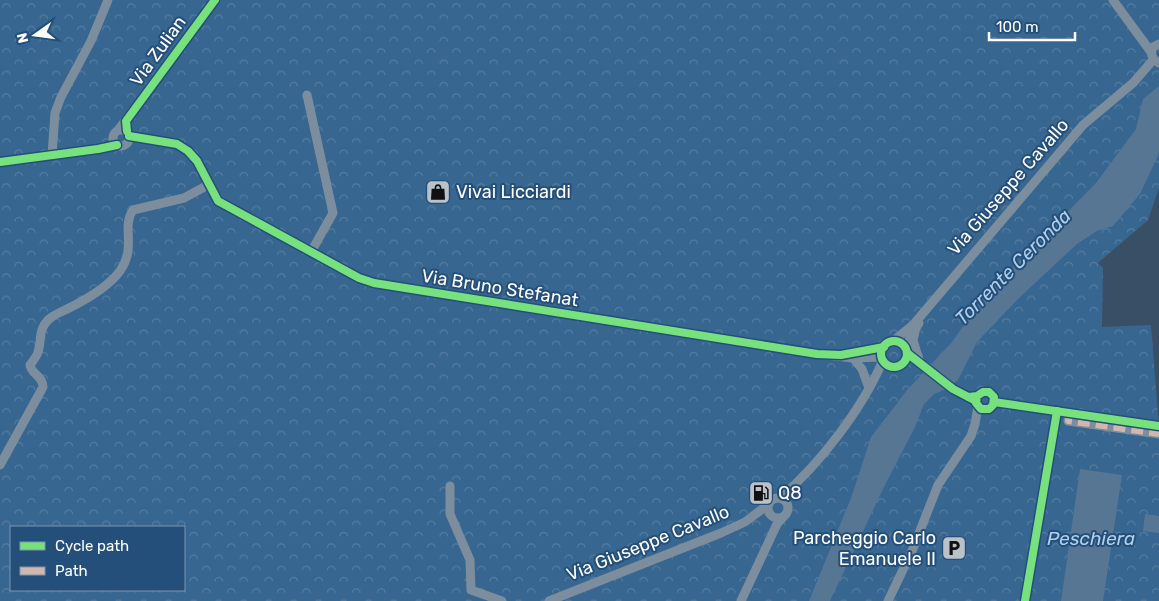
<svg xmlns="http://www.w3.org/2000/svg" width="1159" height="601" font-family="Rubik,sans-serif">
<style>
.forest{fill:url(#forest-crowns);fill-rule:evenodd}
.water{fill:#577694}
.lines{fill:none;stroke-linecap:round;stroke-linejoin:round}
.minor{stroke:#7c8d9d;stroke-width:9}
.quiet{stroke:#d1b7ad;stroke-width:6;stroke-dasharray:12 6;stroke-linecap:butt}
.cycleway-casing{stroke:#244f7a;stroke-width:11}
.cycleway{stroke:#77e17e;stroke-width:8}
.labels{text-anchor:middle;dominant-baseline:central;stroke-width:4;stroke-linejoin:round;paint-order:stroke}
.street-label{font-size:18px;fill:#fff;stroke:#244f7a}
.poi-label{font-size:18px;fill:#fff;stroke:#244f7a;text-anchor:start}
.water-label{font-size:19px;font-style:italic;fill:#b1d0ec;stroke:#244f7a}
</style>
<defs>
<pattern id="forest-crowns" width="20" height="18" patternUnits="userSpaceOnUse" patternTransform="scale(1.25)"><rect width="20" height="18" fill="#376690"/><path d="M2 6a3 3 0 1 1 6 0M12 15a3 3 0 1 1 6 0" fill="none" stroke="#557da1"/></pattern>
</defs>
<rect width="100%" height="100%" fill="#384f66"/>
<path class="forest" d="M0,0H1159V188L1148,220L1098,263L1103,268L1102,327L1151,325L1159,427V601H0ZM11,527H184V590H11Z"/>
<g class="water">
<path d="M1159,86V153L1140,194L1113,226L1097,231L1077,244L1018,299L977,342L958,380L946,389L934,394L924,404L915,427L883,489L830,601H809L851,498L871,437L908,389L952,342L982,299L1096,183L1136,129L1143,99Z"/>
<path d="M1080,469L1122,475L1103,601H1061Z"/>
<path d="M1145,514L1159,516V533L1143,531Z"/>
</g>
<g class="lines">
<g class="minor">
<path d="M1113,0L1151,52"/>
<path d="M1159,44L1153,47C1150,54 1152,60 1159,63"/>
<path d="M307,95L333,213L311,252"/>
<path d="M119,129L215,0"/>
<circle cx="121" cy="138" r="8"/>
<path d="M129,136L177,144L188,151L197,161L218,201L359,278L374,283L817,354L853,358L882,357"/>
<path d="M52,155L55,113L61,97L91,41L108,0"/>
<path d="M0,162L98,149L117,145"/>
<path d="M915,332L913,340L920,363"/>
<circle cx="894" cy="354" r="13"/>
<path d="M892,342L913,325L1083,125L1133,83L1153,60"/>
<path d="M905,347L919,323"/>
<path d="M858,353L884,347"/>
<path d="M853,358L862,369L869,388"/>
<path d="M953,389L972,399"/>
<path d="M969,397L977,396L983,392H989L994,397L993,405L989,409H981L976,403L977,396"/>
<path d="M994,402L1159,426"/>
<path d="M1069,413L1068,421L1159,434"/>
<path d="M0,465L43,387C43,376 31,374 30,365C33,361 37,356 38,352C42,340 38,330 48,320C54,314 64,311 71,307C89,298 108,287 120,271C137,247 121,227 133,210L184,198L208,185"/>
<path d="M450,486V514L470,560L471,590L502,601"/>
<path d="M780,498C819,465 863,408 883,360"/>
<circle cx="778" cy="508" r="10"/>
<path d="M549,601L721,533L745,522L769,504"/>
<path d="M741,601L777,524L786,514"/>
<path d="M888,601L912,551L938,485L971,436L975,424L978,406"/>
<path d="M1025,601L1057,411"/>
</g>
<path class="quiet" d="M1069,413L1068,421L1159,434"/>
<defs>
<g id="cycleway">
<path d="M127,131L126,121L215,0"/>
<path d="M129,136L177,144L188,151L197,161L218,201L359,278L374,283L817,354L841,355L884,347"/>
<path d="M0,162L98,149L117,145"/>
<circle cx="894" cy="354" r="13"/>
<path d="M907,353L953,389L976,401"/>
<path d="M969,397L977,396L983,392H989L994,397L993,405L989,409H981L976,403L977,396"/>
<path d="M994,402L1159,426"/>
<path d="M1025,601L1057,411"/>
</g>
</defs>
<use href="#cycleway" class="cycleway-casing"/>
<use href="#cycleway" class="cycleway"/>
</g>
<defs>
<symbol id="shop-square" viewBox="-11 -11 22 22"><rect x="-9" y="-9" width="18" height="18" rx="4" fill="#b9c1c9" stroke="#244f7a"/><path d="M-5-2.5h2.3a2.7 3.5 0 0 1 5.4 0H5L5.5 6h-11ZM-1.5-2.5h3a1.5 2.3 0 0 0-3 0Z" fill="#111"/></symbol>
<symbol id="fuel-square" viewBox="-11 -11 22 22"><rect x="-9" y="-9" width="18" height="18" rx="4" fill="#b9c1c9" stroke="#244f7a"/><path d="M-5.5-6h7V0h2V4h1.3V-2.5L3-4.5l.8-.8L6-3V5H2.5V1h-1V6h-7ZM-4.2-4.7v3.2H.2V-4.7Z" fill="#111"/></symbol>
<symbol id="parking-square" viewBox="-11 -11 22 22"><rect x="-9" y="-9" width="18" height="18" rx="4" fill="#b9c1c9" stroke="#244f7a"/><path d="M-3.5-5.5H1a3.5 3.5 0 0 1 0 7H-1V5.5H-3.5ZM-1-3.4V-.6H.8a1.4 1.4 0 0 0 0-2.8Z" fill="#111"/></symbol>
</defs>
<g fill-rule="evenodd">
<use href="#shop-square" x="424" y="178" width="28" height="28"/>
<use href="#fuel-square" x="747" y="479" width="28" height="28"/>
<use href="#parking-square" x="940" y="534" width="28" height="28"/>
</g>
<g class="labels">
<g class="street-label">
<text transform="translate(158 51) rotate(-54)">Via Zulian</text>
<text transform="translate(1008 187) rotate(-49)">Via Giuseppe Cavallo</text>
<text transform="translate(500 288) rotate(9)">Via Bruno Stefanat</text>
<text transform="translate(648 543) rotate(-22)">Via Giuseppe Cavallo</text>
</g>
<g class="poi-label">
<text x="456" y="192">Vivai Licciardi</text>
<text x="778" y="493">Q8</text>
<text x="936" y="538" text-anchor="end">Parcheggio Carlo<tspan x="936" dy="21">Emanuele II</tspan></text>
</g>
<g class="water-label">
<text transform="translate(1013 267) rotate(-45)">Torrente Ceronda</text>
<text x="1091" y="538">Peschiera</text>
</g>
</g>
<rect x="10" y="526" width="175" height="65" fill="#244f7a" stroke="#7c95af"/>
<rect x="20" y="542" width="25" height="8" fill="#77e17e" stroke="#7c95af"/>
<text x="55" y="551" font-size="15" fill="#ffffff">Cycle path</text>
<rect x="20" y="567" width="25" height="8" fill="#d1b7ad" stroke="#7c95af"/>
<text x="55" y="576" font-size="15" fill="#ffffff">Path</text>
<g transform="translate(35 35) rotate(256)" stroke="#244f7a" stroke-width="4" paint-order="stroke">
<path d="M0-4L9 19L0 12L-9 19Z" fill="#ffffff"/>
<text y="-8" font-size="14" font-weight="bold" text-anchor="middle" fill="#ffffff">N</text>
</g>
<path d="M989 32v8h86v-8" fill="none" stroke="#ffffff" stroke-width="2.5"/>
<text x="996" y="32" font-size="15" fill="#ffffff" stroke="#244f7a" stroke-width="4" paint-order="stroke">100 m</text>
</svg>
